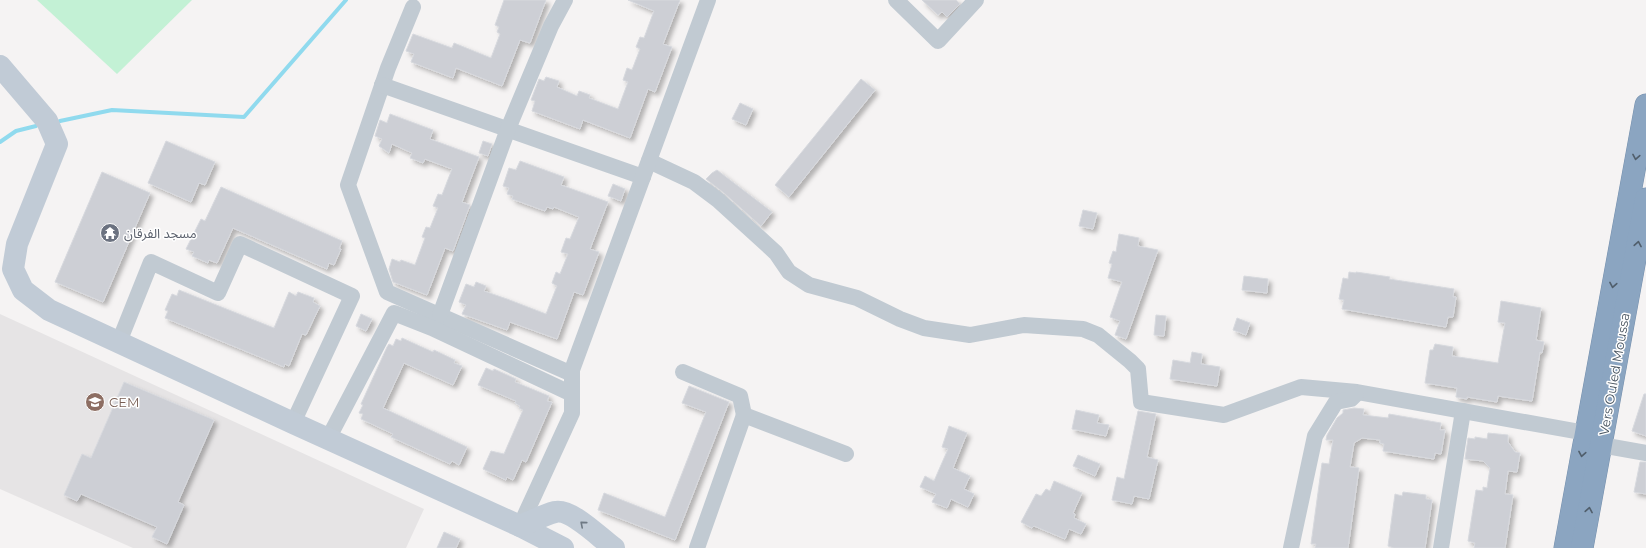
<svg xmlns="http://www.w3.org/2000/svg" width="1646" height="548" font-family="Montserrat,'Noto Sans Arabic',sans-serif">
<style>
.education{fill:#e6e4e5}
.green{fill:#c3f1d5}
.lines{fill:none;stroke-linecap:round;stroke-linejoin:round}
.stream{stroke:#90daee;stroke-width:4}
.building{fill:#cdcfd5;stroke:#d7d9de;filter:url(#shadow)}
.highway-casing{stroke:#7690ad;stroke-width:23}
.street{stroke:#c1cad2;stroke-width:16}
.secondary{stroke:#c1cbd6;stroke-width:22}
.highway{stroke:#8ba5c1;stroke-width:22}
.oneway{stroke:#505e6b}
.oneway2{stroke:#6e7984}
.labels{text-anchor:middle;dominant-baseline:central;stroke-width:3;stroke-linejoin:round;paint-order:stroke}
.worship-label{font-size:13px;fill:#5b616d;stroke:#fff;text-anchor:start}
.street-label{font-size:13px;fill:#4a5661;stroke:#fff}
.education-label{font-size:13px;fill:#785e54;stroke:#fff;text-anchor:start}
</style>
<defs>
<filter id="shadow"><feDropShadow dx="3.5" dy="3.5" stdDeviation="2" flood-color="#0004"/></filter>
</defs>
<rect width="100%" height="100%" fill="#f5f3f3"/>
<path class="education" d="M0,314L424,509L406,548H133L0,489Z"/>
<path class="green" d="M37,0H192L117,74Z"/>
<g class="lines">
<g class="stream">
<path d="M60,121L112,110L244,117L346,0"/>
<path d="M0,142L16,131L36,126"/>
</g>
</g>
<g class="building">
<path d="M504,0H546L530,43L520,40L502,86L456,68L453,78L411,62L414,54L406,51L413,34L452,48L454,43L491,58L500,34L497,32L499,27L495,25Z"/>
<path d="M628,0H680L663,44L672,47L655,92L648,89L630,138L583,120L580,129L532,111L535,101L531,100L539,79L544,81L546,77L559,81L557,87L577,96L579,91L590,95L589,98L618,109L628,82L623,80L627,68L632,70L640,49L636,47L640,37L644,38L654,11Z"/>
<path d="M922,0H956L960,4L947,17L942,12L938,15Z"/>
<path d="M861,79L875,90L789,197L775,185Z"/>
<path d="M740,103L753,109L746,125L732,119Z"/>
<path d="M390,114L433,130L430,139L479,157L462,202L470,205L453,251L445,248L427,295L393,282L389,269L392,259L400,262L401,260L415,265L425,238L422,237L426,227L430,228L438,208L433,206L438,194L442,195L452,169L425,159L423,163L410,158L412,153L392,144L389,153L379,146L382,139L375,136L380,120L387,123Z"/>
<path d="M166,141L215,162L205,185L199,183L191,202L148,183Z"/>
<path d="M483,141L492,144L488,156L479,153Z"/>
<path d="M520,161L564,177L561,185L608,202L590,249L599,252L583,295L574,292L557,339L510,322L507,330L462,314L466,305L459,302L466,284L474,287L476,282L486,286L484,291L507,299L546,314L557,286L552,283L556,272L560,274L568,254L561,252L566,238L570,239L579,217L554,207L553,209L547,207L545,211L512,199L513,196L507,194L509,188L503,186L509,168L516,170Z"/>
<path d="M717,170L772,212L761,226L724,193L706,179L712,173Z"/>
<path d="M102,172L150,193L103,302L55,282Z"/>
<path d="M613,184L625,189L621,201L608,196Z"/>
<path d="M221,187L342,241L339,249H341L334,265L329,263L327,269L233,228L217,263L209,260L208,263L192,256L194,252L186,249L201,219L205,221Z"/>
<path d="M1083,210L1097,213L1093,229L1079,226Z"/>
<path d="M1119,234L1139,238L1138,246L1158,250L1126,339L1115,335L1120,321L1110,317L1122,282L1108,278L1112,264L1109,263L1113,251L1116,252Z"/>
<path d="M1349,272L1356,273V272L1390,277L1389,279L1454,289L1453,297H1456L1453,317H1448L1446,327L1342,309L1344,300L1339,299L1343,278L1348,279Z"/>
<path d="M1244,276L1268,279L1267,293L1242,290Z"/>
<path d="M179,290L274,328L289,292L296,296L298,292L314,298L313,302L320,306L306,335L302,334L289,366L285,364L284,367L165,318L168,311L165,310L172,294L177,296Z"/>
<path d="M1501,301L1541,308L1536,340L1544,342L1542,353L1540,352L1532,401L1498,396L1497,402L1467,397V399L1456,397L1457,388L1425,383L1430,350H1433L1435,344L1453,347L1452,356L1498,363L1505,323L1498,322Z"/>
<path d="M361,314L372,319L366,331L356,326Z"/>
<path d="M1156,315L1166,316L1164,336L1154,335Z"/>
<path d="M1237,318L1250,323L1246,335L1233,330Z"/>
<path d="M402,338L433,352L434,350L455,360L454,363L462,366L453,385L404,363L383,408L467,447L459,465L452,461L450,464L391,437L393,434L361,419L363,414L359,413L363,405L361,404L387,347L389,344L393,346L396,339L401,341Z"/>
<path d="M1192,352L1202,354L1201,364L1220,367L1217,386L1170,379L1173,360L1190,363Z"/>
<path d="M486,368L493,371L494,369L516,379L515,382L549,396L547,401L552,402L526,462L522,460L513,480L507,477L506,480L483,469L491,451L504,454L523,410L519,408L520,406L515,403L516,401L478,385Z"/>
<path d="M124,382L214,420L178,502L184,505L167,544L152,537L157,527L81,494L77,501L64,495L82,454L91,458Z"/>
<path d="M689,386L729,402L675,540L598,510L604,493L665,517L706,412L682,403Z"/>
<path d="M1644,394H1646V436L1632,431Z"/>
<path d="M1354,408L1364,409L1363,415L1388,418L1389,414L1441,423L1440,430H1445L1441,454L1435,453L1434,459L1383,451L1384,444L1380,443V440L1362,438L1354,443L1350,467L1359,468L1348,548H1315L1316,544H1311L1322,463L1329,464L1333,440H1326L1327,435L1337,418L1343,413V410Z"/>
<path d="M1076,410L1099,415L1097,423L1109,425L1106,436L1072,429Z"/>
<path d="M1138,411L1156,414L1147,457L1158,460L1149,499L1134,496L1132,504L1112,500L1117,477L1124,479Z"/>
<path d="M949,426L967,433L953,468L970,476L964,489L974,494L968,507L951,499L947,508L932,502L936,494L920,487L925,476L934,481L948,449L942,447Z"/>
<path d="M1488,433L1508,435V442L1515,452L1520,453L1517,472L1508,471L1505,494L1513,495L1505,548H1474L1475,543L1468,541L1476,490L1483,491V487L1487,488L1490,468L1483,461L1465,459L1468,438L1475,439V437L1487,439Z"/>
<path d="M1078,455L1100,464L1095,476L1073,466Z"/>
<path d="M1640,462H1646V494L1634,492Z"/>
<path d="M1054,481L1082,493L1073,513L1075,514L1074,518L1086,524L1081,534L1069,529L1065,539L1034,526L1032,528L1021,522L1036,494L1041,496L1046,489L1050,491Z"/>
<path d="M1403,492L1426,495V499L1432,500L1425,548H1394L1388,546L1395,494L1402,496Z"/>
<path d="M444,532L460,539L456,548H437Z"/>
</g>
<g class="lines">
<defs>
<g id="highway">
<path d="M1565,548L1646,105"/>
<path d="M1582,548L1646,199"/>
</g>
</defs>
<use href="#highway" class="highway-casing"/>
<g class="street">
<path d="M896,0L938,41L976,0"/>
<path d="M413,7L388,68L348,185L387,292L572,374"/>
<path d="M382,85L643,177"/>
<path d="M649,161L694,182L718,200L776,253L789,272L809,285L857,298L900,319L924,328L970,335L1024,325L1083,329L1098,335L1130,361L1138,369L1141,402L1224,415L1301,387L1357,392L1586,433"/>
<path d="M440,315L508,129L551,26L565,0"/>
<path d="M119,342L151,262L218,293L240,244L352,296L293,423"/>
<path d="M683,372L740,396L744,415"/>
<path d="M328,439L394,313L432,328L572,394"/>
<path d="M1601,445L1646,453"/>
<path d="M520,526L572,413V370L708,0"/>
<path d="M697,548L744,415L846,454"/>
<path d="M1291,548L1315,436L1336,402L1351,399L1356,394"/>
<path d="M1441,548L1463,411"/>
</g>
<g class="secondary">
<path d="M0,66L47,121L57,144L17,244L13,269L23,290L49,310L293,423L520,526L563,548"/>
<path d="M520,526C531,522 543,515 555,512C571,508 600,538 614,548"/>
</g>
<use href="#highway" class="highway"/>
</g>
<defs><path id="oneway-chevron" d="M-2-3.5L2.5 0L-2 3.5" fill="none" stroke-width="1.6" stroke-linecap="round" stroke-linejoin="round"/></defs>
<g class="oneway">
<use href="#oneway-chevron" transform="translate(1636 157) rotate(100)"/>
<use href="#oneway-chevron" transform="translate(1638 244) rotate(-80)"/>
<use href="#oneway-chevron" transform="translate(1613 285) rotate(100)"/>
<use href="#oneway-chevron" transform="translate(1582 454) rotate(100)"/>
<use href="#oneway-chevron" transform="translate(1589 510) rotate(-80)"/>
</g>
<use class="oneway2" href="#oneway-chevron" transform="translate(583 524) rotate(-139)"/>
<defs>
<symbol id="temple-disc" viewBox="-11 -11 22 22"><circle r="9.5" fill="#6b7280" stroke="#fff"/><path d="M0-6L5-2H3V0L6.5 2.5H4V6H1.5V3h-3V6H-4V2.5H-6.5L-3 0V-2H-5Z" fill="#fff"/></symbol>
<symbol id="school-disc" viewBox="-11 -11 22 22"><circle r="9.5" fill="#8d6e63" stroke="#fff"/><path d="M0-5L7-2L0 1L-7-2ZM-4 1L0 2.5L4 1V4Q0 6-4 4Z" fill="#fff"/></symbol>
</defs>
<g fill-rule="evenodd">
<use href="#temple-disc" x="99" y="222" width="22" height="22"/>
<use href="#school-disc" x="84" y="391" width="22" height="22"/>
</g>
<g class="labels">
<g class="worship-label">
<text x="124" y="233">مسجد الفرقان</text>
</g>
<g class="street-label">
<text transform="translate(1614 374) rotate(-80)">Vers Ouled Moussa</text>
</g>
<g class="education-label">
<text x="109" y="402">CEM</text>
</g>
</g>
</svg>
